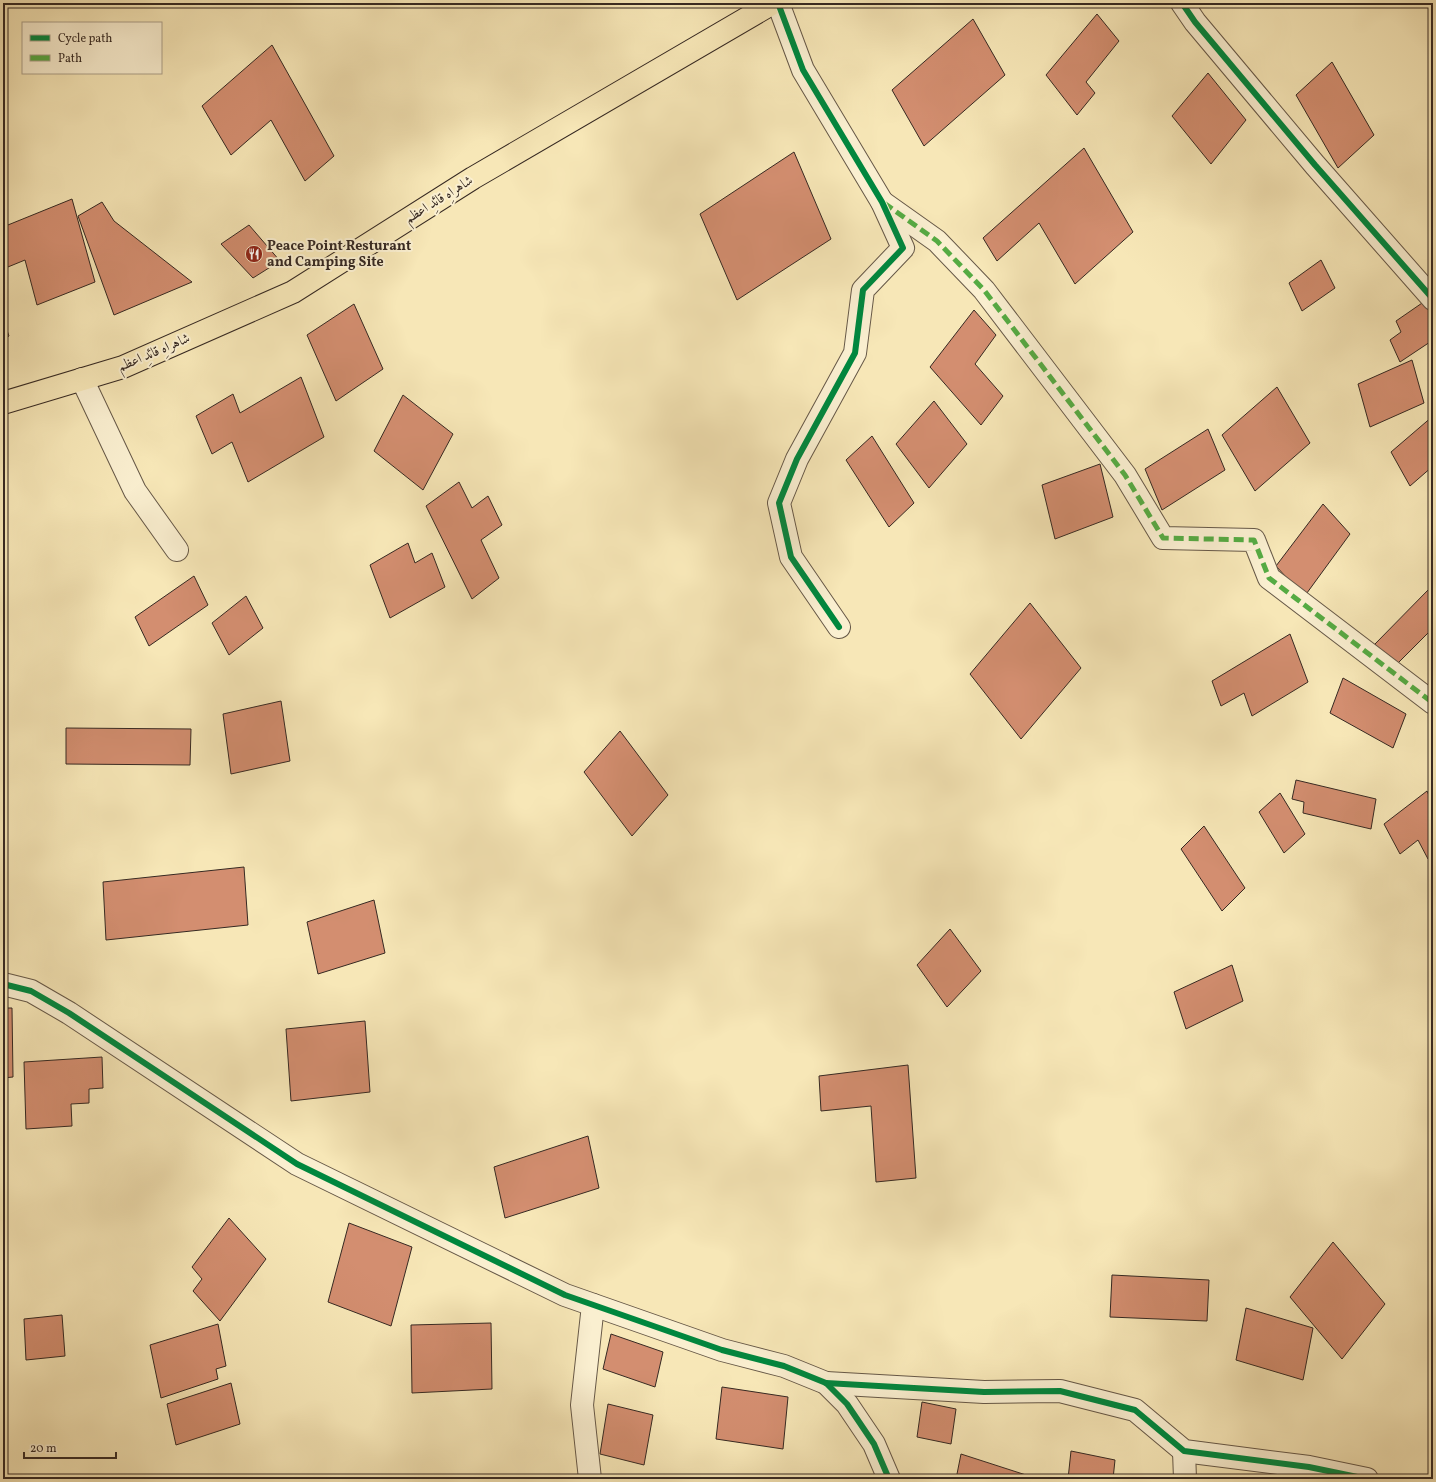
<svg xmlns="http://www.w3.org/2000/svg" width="1436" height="1482" font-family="Vollkorn,Amiri,serif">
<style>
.building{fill:#d38e70;stroke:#362922}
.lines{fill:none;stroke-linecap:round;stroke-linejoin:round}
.minor-casing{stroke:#665847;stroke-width:24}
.highway-casing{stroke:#362922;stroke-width:24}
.minor{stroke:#faefd0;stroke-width:22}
.highway{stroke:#f7e7b7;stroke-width:22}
.quiet{stroke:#55ab43;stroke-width:5;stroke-dasharray:10 5;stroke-linecap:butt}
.cycleway-casing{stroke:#faefd0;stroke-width:8}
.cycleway{stroke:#00873e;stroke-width:6}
.labels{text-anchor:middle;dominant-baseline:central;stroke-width:4;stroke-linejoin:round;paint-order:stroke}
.street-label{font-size:14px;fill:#362922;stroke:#faefd0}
.poi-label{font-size:14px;font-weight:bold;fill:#362922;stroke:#faefd0;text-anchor:start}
</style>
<rect width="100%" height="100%" fill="#f7e7b7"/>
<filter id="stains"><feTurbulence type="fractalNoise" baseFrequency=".005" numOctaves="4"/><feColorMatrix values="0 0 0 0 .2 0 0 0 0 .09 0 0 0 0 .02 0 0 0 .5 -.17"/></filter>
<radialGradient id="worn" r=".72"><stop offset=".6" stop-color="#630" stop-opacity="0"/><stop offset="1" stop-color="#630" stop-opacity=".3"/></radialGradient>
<g class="building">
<path d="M1097,14L1119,41L1086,82L1095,93L1077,115L1046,75Z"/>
<path d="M973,19L1005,75L924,146L892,90Z"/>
<path d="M272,45L334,156L305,181L271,120L231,155L202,106Z"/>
<path d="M1332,62L1374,135L1338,168L1296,95Z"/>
<path d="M1208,73L1246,120L1211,164L1172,116Z"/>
<path d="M1084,148L1133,232L1075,284L1039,223L997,261L983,238Z"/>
<path d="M794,152L831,239L737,300L700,214Z"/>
<path d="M72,199L95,282L37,305L25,260L3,269V227Z"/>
<path d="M102,202L114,221L192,282L114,315L78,216Z"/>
<path d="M249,225L280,261L253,278L221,244Z"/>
<path d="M1321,260L1335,288L1302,311L1289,283Z"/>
<path d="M1425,301L1433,318V340L1400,362L1390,340L1401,332L1396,321Z"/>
<path d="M354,304L383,369L336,401L307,335Z"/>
<path d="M974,310L996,335L975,364L1003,396L981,425L930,367Z"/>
<path d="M3,319L9,336L3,340Z"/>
<path d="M1412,360L1424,403L1370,427L1358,384Z"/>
<path d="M301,377L324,437L248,482L232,442L212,454L196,416L233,394L240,413Z"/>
<path d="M1277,387L1310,443L1255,491L1222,435Z"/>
<path d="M403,395L453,434L423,490L374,451Z"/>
<path d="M934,401L967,444L929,488L896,444Z"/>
<path d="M1433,416V466L1410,486L1391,452Z"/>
<path d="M1208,429L1225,470L1162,510L1145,469Z"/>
<path d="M872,436L914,503L889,527L846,460Z"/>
<path d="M1100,464L1113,517L1055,539L1042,485Z"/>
<path d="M459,482L472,508L488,496L502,525L481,540L499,578L472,599L426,506Z"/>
<path d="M1323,504L1350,534L1304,597L1276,566Z"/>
<path d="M408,543L415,563L432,553L445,587L390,618L370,565Z"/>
<path d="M194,576L208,605L149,646L135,617Z"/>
<path d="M1430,588L1433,592V628L1392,669L1375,644Z"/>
<path d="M246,596L263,628L229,655L212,623Z"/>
<path d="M1030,603L1081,668L1021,739L970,674Z"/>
<path d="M1290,634L1308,682L1252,716L1244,693L1221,706L1212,681Z"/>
<path d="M1343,678L1406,714L1393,748L1330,713Z"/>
<path d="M281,701L290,761L231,774L223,714Z"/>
<path d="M66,728L191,729L190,765L66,764Z"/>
<path d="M620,731L668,795L632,836L584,772Z"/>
<path d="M1296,780L1376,799L1371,829L1303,813L1304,802L1292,799Z"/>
<path d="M1427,791L1433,804V855L1428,859L1418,840L1400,854L1384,824Z"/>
<path d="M1280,793L1305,834L1284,853L1259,812Z"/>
<path d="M1204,826L1245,888L1222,911L1181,849Z"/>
<path d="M244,867L248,925L106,940L103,882Z"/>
<path d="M374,900L385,953L318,974L307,922Z"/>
<path d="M950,929L981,971L947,1007L917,965Z"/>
<path d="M1232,965L1243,1001L1186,1029L1174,992Z"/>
<path d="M3,1008H12L13,1077L3,1078Z"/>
<path d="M365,1021L370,1092L291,1101L286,1029Z"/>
<path d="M102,1057L103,1088L89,1089V1103L71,1104L72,1126L26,1129L24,1062Z"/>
<path d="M908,1065L916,1178L876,1182L871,1106L821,1111L819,1076Z"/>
<path d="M588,1136L599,1188L505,1218L494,1167Z"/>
<path d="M229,1218L266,1259L220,1321L193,1291L202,1279L192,1267Z"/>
<path d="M349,1223L412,1247L391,1326L328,1302Z"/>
<path d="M1333,1242L1385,1304L1342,1359L1290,1297Z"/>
<path d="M1112,1275L1209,1280L1207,1321L1110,1317Z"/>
<path d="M1246,1308L1313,1328L1303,1380L1236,1360Z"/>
<path d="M62,1315L65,1356L26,1360L24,1319Z"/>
<path d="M491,1323L492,1389L412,1393L411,1325Z"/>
<path d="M218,1324L226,1366L216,1369L218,1379L161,1398L150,1345Z"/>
<path d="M611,1334L663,1352L655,1387L603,1369Z"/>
<path d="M231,1383L240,1424L176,1445L167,1404Z"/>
<path d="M722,1387L788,1397L783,1449L716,1439Z"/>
<path d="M922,1402L956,1409L951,1444L917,1437Z"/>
<path d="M608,1404L653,1415L644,1465L600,1454Z"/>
<path d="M1071,1451L1115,1460L1113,1479H1068Z"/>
<path d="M961,1454L1026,1475L1025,1479H956Z"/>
</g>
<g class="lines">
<defs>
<g id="minor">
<path d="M778,3L803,70L882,202L903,248L863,290L855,353L797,459L779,503L791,557L839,627"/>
<path d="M1182,3L1195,22L1315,165L1433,299"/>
<path d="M882,202L937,241L984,290L1125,475L1163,538L1254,540L1269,578L1433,703"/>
<path d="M82,379L135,491L177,550"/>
<path d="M3,984L31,991L69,1013L297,1164L565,1295L722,1350L784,1366L826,1383L847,1404L874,1444L889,1479"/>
<path d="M826,1383L984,1392L1060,1391L1135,1410L1184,1451L1309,1467L1367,1479"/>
<path d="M1184,1451L1185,1479"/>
<path d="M590,1479L582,1405L593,1305"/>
</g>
<path id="highway" d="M3,403L123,367L293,292L473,178L773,3"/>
</defs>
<use href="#minor" class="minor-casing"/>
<use href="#highway" class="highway-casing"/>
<use href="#minor" class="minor"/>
<use href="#highway" class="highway"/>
<path class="quiet" d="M884,203L937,241L984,290L1125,475L1163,538L1254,540L1269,578L1433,703"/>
<defs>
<g id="cycleway">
<path d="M778,3L803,70L882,202L903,248L863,290L855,353L797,459L779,503L791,557L839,627"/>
<path d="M1182,3L1195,22L1315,165L1433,299"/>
<path d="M3,984L31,991L69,1013L297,1164L565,1295L722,1350L784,1366L826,1383L847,1404L874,1444L889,1479"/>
<path d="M826,1383L984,1392L1060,1391L1135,1410L1184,1451L1309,1467L1367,1479"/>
</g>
</defs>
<use href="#cycleway" class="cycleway-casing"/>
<use href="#cycleway" class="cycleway"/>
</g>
<defs>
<symbol id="restaurant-disc" viewBox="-11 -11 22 22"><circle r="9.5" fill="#8f2418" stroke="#faefd0"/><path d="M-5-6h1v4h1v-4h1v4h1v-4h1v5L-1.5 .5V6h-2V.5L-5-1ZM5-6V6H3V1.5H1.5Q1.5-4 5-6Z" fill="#fff"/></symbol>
</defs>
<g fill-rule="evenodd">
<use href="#restaurant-disc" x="244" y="244" width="20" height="20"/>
</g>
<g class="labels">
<g class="street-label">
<text transform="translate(439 200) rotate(-32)">شاہراہِ قائدِ اعظم</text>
<text transform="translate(154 353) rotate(-23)">شاہراہِ قائدِ اعظم</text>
</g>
<g class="poi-label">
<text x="267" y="246">Peace Point Resturant<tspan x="267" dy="16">and Camping Site</tspan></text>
</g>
</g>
<rect width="1436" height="1482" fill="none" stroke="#f7e7b7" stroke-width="16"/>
<rect x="4" y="4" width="1428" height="1474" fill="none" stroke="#362922" stroke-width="2"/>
<rect x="8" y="8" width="1420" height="1466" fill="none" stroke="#362922"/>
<rect x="22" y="22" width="140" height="52" fill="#faefd0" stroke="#aca08a"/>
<rect x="30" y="35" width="20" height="6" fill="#00873e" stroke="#aca08a"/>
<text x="58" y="42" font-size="12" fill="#362922">Cycle path</text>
<rect x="30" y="55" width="20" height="6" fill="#55ab43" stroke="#aca08a"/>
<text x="58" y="62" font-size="12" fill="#362922">Path</text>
<path d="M24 1452v6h92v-6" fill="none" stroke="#362922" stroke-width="2"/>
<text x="30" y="1452" font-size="12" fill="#362922" stroke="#faefd0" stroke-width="3" paint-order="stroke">20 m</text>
<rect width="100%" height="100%" filter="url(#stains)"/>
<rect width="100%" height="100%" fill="url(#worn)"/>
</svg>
